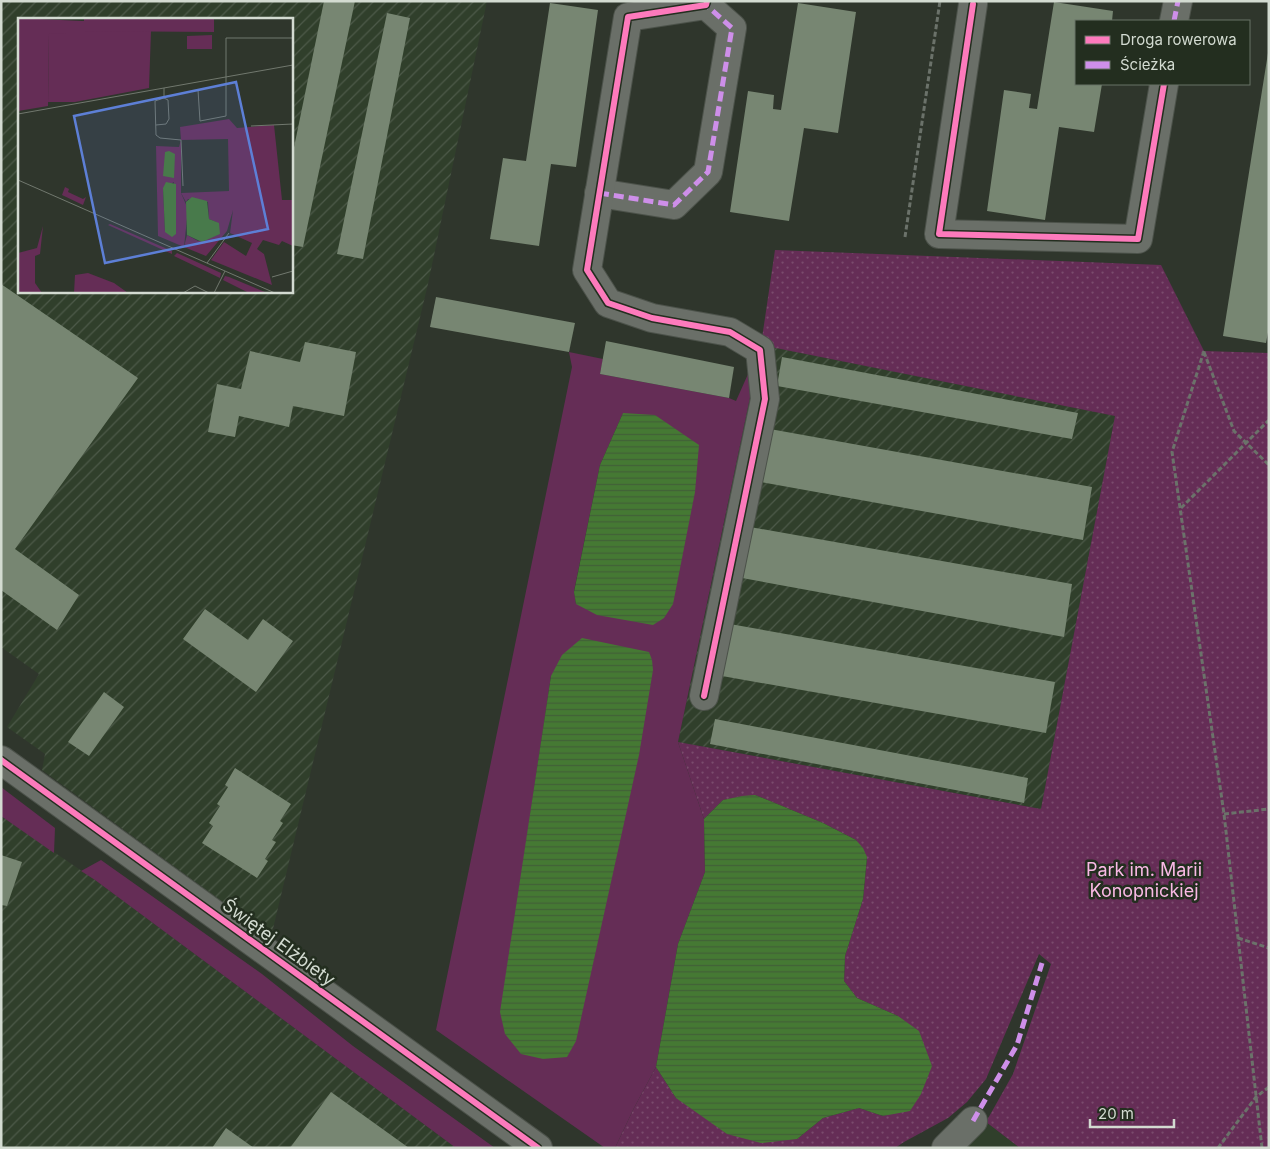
<svg xmlns="http://www.w3.org/2000/svg" width="1270" height="1149" font-family="Inter,sans-serif">
<style>
.built{fill:#303f2b}
.industrial{fill:url(#industrial-furrows);fill-rule:evenodd}
.grass{fill:#652d56;fill-rule:evenodd}
.park{fill:url(#park-dots)}
.water{fill:url(#water-rules)}
.building{fill:#778672}
.lines{fill:none;stroke-linecap:round;stroke-linejoin:round}
.minor-casing{stroke:#4c524a;stroke-width:30}
.path{stroke:#6b726a;stroke-width:3;stroke-dasharray:5 2.5;stroke-linecap:butt}
.minor{stroke:#6a6f68;stroke-width:28}
.quiet{stroke:#ce8fe9;stroke-width:5;stroke-dasharray:10 5;stroke-linecap:butt}
.cycleway-casing{stroke:#232e1f;stroke-width:9}
.cycleway{stroke:#fd7abc;stroke-width:6}
.labels{text-anchor:middle;dominant-baseline:central;stroke-width:5;stroke-linejoin:round;paint-order:stroke}
.park-label{font-size:18px;fill:#fab9e5;stroke:#232e1f}
.street-label{font-size:18px;fill:#d3dbd1;stroke:#232e1f}
.inset-road{fill:none;stroke:#71786e;stroke-width:1}
.view{fill:#5d7fd6;fill-opacity:0.15;stroke:#5d7fd6;stroke-width:2.5}
.inset-edge{fill:none;stroke:#d3dbd1;stroke-width:2.5}
</style>
<defs>
<pattern id="industrial-furrows" width="10" height="10" patternUnits="userSpaceOnUse" patternTransform="scale(1.25)"><rect width="10" height="10" fill="#303f2b"/><path d="M-1 1l2-2M0 10L10 0M9 11l2-2" fill="none" stroke="#4d5a49"/></pattern>
<pattern id="park-dots" width="8" height="8" patternUnits="userSpaceOnUse" patternTransform="scale(1.25)"><rect width="8" height="8" fill="#652d56"/><path d="M2 2h.1M6 6h.1" fill="none" stroke="#7a4b6d" stroke-width="1.8" stroke-linecap="round"/></pattern>
<pattern id="water-rules" width="6" height="5" patternUnits="userSpaceOnUse" patternTransform="scale(1.25)"><rect width="6" height="5" fill="#457933"/><path d="M0 2.5h6" fill="none" stroke="#426038"/></pattern>
</defs>
<rect width="100%" height="100%" fill="#2f362c"/>
<path class="built" d="M986,1122L1020,1148H959Z"/>
<g class="industrial">
<path d="M1,1H487L428,284L271,937L42,770L45,754L7,727L39,674L1,647ZM19,19H291V291H19Z"/>
<path d="M761,345L1115,416L1041,809L678,742Z"/>
<path d="M1,816L95,880L456,1148H1Z"/>
</g>
<g class="grass">
<path d="M761,345L678,742L704,819L705,872L678,944L656,1067L634,1108L615,1148H605L436,1030L572,367L569,352L603,359L600,374L729,398L736,401ZM623,413L576,604L574,591L600,465ZM652,660L501,1012L551,676Z"/>
<path d="M1,787L55,828L54,853L1,816Z"/>
<path d="M101,860L262,974L353,1046L495,1148H456L95,880L81,871Z"/>
</g>
<path class="park" d="M775,250L1161,265L1204,351L1269,353V1148H1020L986,1122L1013,1074L1051,964L1039,954L986,1079L967,1102L948,1118L904,1142L895,1148H615L634,1108L656,1067L676,1098L797,1139L823,1118L859,1108L883,1116L898,1016L857,998L844,981L845,956L863,899L867,858L856,840L823,823L770,801L755,795L723,800L704,819L678,742L1041,809L1115,416L761,345Z"/>
<g class="water">
<path d="M623,413L655,415L699,445L695,492L673,604L664,618L653,625L597,615L576,604L574,592L600,465Z"/>
<path d="M582,638L649,652L652,660L653,670L639,755L576,1041L567,1057L543,1059L521,1054L505,1034L500,1012L551,676L562,655Z"/>
<path d="M755,795L770,801L823,823L856,840L863,848L867,857L863,899L845,956L844,981L857,998L898,1016L919,1031L932,1066L921,1094L910,1111L883,1116L859,1108L823,1118L797,1139L761,1143L727,1134L676,1098L656,1067L678,944L705,872L704,819L723,800L742,796Z"/>
</g>
<g class="building">
<path d="M324,1H355L303,247L291,245V162Z"/>
<path d="M1054,2L1113,11L1112,21H1076V84H1102L1094,132L1059,127L1045,220L987,211L1004,90L1031,94L1029,108L1037,109Z"/>
<path d="M550,3L598,10L576,167L551,164L539,246L490,239L503,158L526,161Z"/>
<path d="M798,3L856,12L838,133L804,128L789,221L730,212L748,91L774,95L773,109L781,110Z"/>
<path d="M387,13L410,18L363,259L337,254Z"/>
<path d="M1268,53H1269V327L1266,343L1223,336Z"/>
<path d="M1,284L138,378L15,549L79,595L57,630L1,590Z"/>
<path d="M436,297L575,323L569,352L430,327Z"/>
<path d="M606,341L734,367L729,398L600,374Z"/>
<path d="M305,342L356,352L344,416L293,406L289,427L239,416L235,437L208,432L217,384L241,389L250,351L300,362Z"/>
<path d="M782,357L1078,413L1072,439L777,386Z"/>
<path d="M770,429L1092,487L1083,540L760,482Z"/>
<path d="M750,527L1072,584L1064,637L742,578Z"/>
<path d="M205,609L248,640L263,619L293,641L256,692L183,639Z"/>
<path d="M730,624L1055,682L1046,733L722,676Z"/>
<path d="M104,692L124,707L89,756L68,742Z"/>
<path d="M715,719L1028,778L1024,803L710,744Z"/>
<path d="M235,768L291,804L280,821L283,823L272,840L276,842L265,859L268,861L257,878L202,843L213,826L209,823L220,806L217,804L228,787L225,785Z"/>
<path d="M1,855L22,862L7,906L1,905Z"/>
<path d="M331,1092L409,1148H290Z"/>
<path d="M226,1128L254,1148H212Z"/>
</g>
<g class="lines">
<defs>
<g id="minor">
<path d="M973,4L939,234L1138,239L1164,84"/>
<path d="M1174,21L1178,1"/>
<path d="M599,193L674,205L708,172L732,28L706,5"/>
<path d="M704,696L765,399L760,350L730,332L652,318L608,303L587,270L628,17L706,5L707,1"/>
<path d="M1,760L538,1148"/>
<path d="M946,1148L973,1121"/>
</g>
</defs>
<use href="#minor" class="minor-casing"/>
<g class="path">
<path d="M905,237L940,1"/>
<path d="M1204,351L1172,452L1224,814L1262,1148"/>
<path d="M1204,352L1234,431L1269,465"/>
<path d="M1181,508L1269,420"/>
<path d="M1224,814L1269,809"/>
<path d="M1238,938L1269,948"/>
<path d="M1218,1148L1256,1097L1269,1087"/>
</g>
<use href="#minor" class="minor"/>
<g class="quiet">
<path d="M1174,21L1178,1"/>
<path d="M599,193L674,205L708,172L732,28L706,5"/>
<path d="M973,1121L1017,1045L1042,963"/>
</g>
<defs>
<g id="cycleway">
<path d="M973,4L939,234L1138,239L1164,84"/>
<path d="M704,696L765,399L760,350L730,332L652,318L608,303L587,270L628,17L706,5L707,1"/>
<path d="M1,760L538,1148"/>
</g>
</defs>
<use href="#cycleway" class="cycleway-casing"/>
<use href="#cycleway" class="cycleway"/>
</g>
<g class="labels">
<g class="park-label">
<text x="1144" y="869">Park im. Marii<tspan x="1144" dy="21">Konopnickiej</tspan></text>
</g>
<g class="street-label">
<text transform="translate(279 942) rotate(36)">Świętej Elżbiety</text>
</g>
</g>
<g transform="translate(18 18)">
<rect width="275" height="275" fill="#2f362c"/>
<path d="M47,3H66V13H133L131,70L57,84H30L31,16ZM194,17V31H169V18ZM163,122V175L170,191L166,229L140,218L138,128L161,129ZM156,164L147,214L145,170ZM47,169L51,171L50,174L65,181L68,179L65,187L44,177ZM92,206L154,233V236L90,207ZM159,235L203,255L202,260L156,238ZM207,258L211,259L247,274L231,275L205,262Z" fill="#652d56" fill-rule="evenodd"/>
<path d="M25,208L22,236L17,238V265L24,275H0V235L19,230ZM70,255L96,265L110,275H56L57,257Z" fill="#652d56"/>
<path d="M66,0H196V14L66,13Z" fill="#652d56"/>
<path d="M0,0L64,3H48V15L31,16L30,88L0,93ZM211,101L219,110L256,107L264,182H275V228L264,223L261,227L245,222L239,231L246,236L254,267L193,242L206,224L228,238L234,225L212,215L215,192L209,213L188,238L166,229L169,217L180,223L199,217L198,204L191,201L190,184L170,181L168,184L163,175L211,173L210,121L163,122L162,109Z" fill="#652d56"/>
<path d="M151,133L157,136L156,160L145,158L147,134ZM148,164L158,166V216L154,219L147,214L145,170ZM174,179L189,183L191,201L201,205L202,216L184,224L169,217L168,184Z" fill="#457933"/>
<path class="inset-road" d="M146,70V80L137,83L138,117L142,120L163,122L165,168M180,72L182,103L208,98V20H275M0,96L275,47M138,107L148,106L151,101L150,82L146,80M233,108L275,106M0,162L257,275M189,245L211,215M254,259L275,253M165,275L177,268L191,275M196,275L207,253"/>
<path class="view" d="M218,64L250,211L87,245L56,98Z"/>
<rect width="275" height="275" class="inset-edge"/>
</g>
<rect width="1270" height="1149" fill="none" stroke="#d3dbd1" stroke-width="5"/>
<rect x="1075" y="20" width="175" height="65" fill="#232e1f" stroke="#697366"/>
<rect x="1085" y="36" width="25" height="8" fill="#fd7abc" stroke="#697366"/>
<text x="1120" y="45" font-size="15" fill="#d3dbd1">Droga rowerowa</text>
<rect x="1085" y="61" width="25" height="8" fill="#ce8fe9" stroke="#697366"/>
<text x="1120" y="70" font-size="15" fill="#d3dbd1">Ścieżka</text>
<path d="M1090 1119v8h84v-8" fill="none" stroke="#d3dbd1" stroke-width="2.5"/>
<text x="1098" y="1119" font-size="15" fill="#d3dbd1" stroke="#232e1f" stroke-width="4" paint-order="stroke">20 m</text>
</svg>
